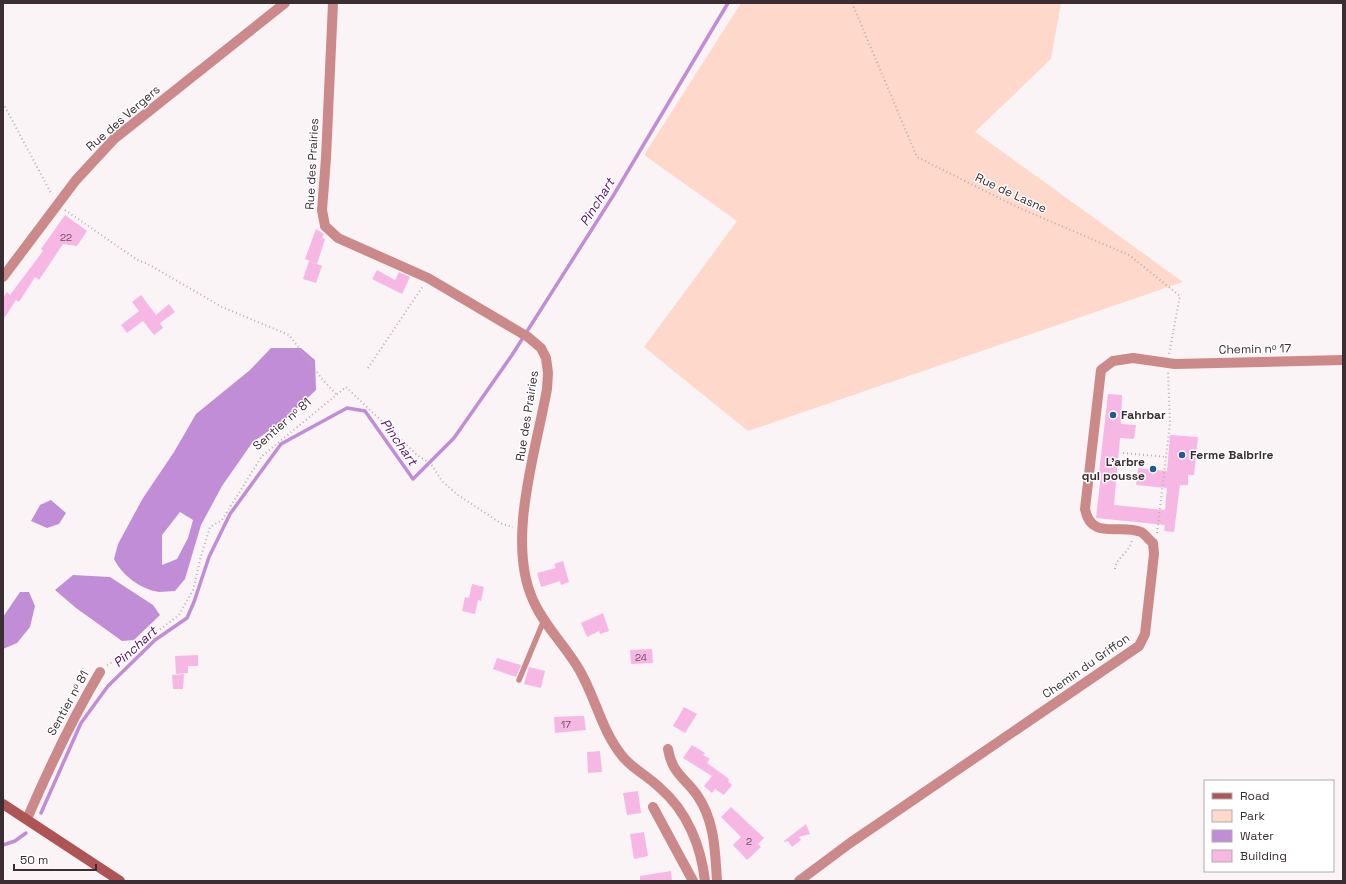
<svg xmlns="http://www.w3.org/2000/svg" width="1346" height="884" font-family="'Space Grotesk',sans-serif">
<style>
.green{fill:#fed8ca}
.water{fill:#c18dd6;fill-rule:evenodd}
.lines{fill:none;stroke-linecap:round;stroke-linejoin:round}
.stream{stroke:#c18dd6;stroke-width:3.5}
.building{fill:#f7b7e4}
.path{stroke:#b7aeb0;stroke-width:2;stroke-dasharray:1 3;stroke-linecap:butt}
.service{stroke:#cb8a89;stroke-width:5.5}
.minor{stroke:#cb8a89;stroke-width:10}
.secondary{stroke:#af5455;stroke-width:10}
.poi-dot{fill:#225b92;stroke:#fff;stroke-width:1.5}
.labels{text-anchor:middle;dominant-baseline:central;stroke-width:3;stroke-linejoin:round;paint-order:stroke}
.number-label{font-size:10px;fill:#6a505e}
.street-label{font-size:12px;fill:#3b2e32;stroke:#fff}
.poi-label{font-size:12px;font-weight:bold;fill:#3b2e32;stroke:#fff;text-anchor:start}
.water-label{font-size:13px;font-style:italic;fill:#510f67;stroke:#fff}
</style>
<rect width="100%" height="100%" fill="#fbf4f6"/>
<path class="green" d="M741,3H1061L1051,59L975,132L1183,282L748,431L644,347L737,221L644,155Z"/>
<g class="water">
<path d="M271,348H301L315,360L316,390L288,417L252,443L222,486L201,525L185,579L175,591C170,591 164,592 159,592C140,589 122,575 114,559L118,544L143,498L174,452L196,414L250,370ZM180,512L193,520L188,538L177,559L162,565V535Z"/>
<path d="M51,500L66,513L59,524L47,528L31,521L40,505Z"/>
<path d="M73,575L110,577L153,605L160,615L134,640L122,641L76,608L55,590Z"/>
<path d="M20,592H29L35,606L30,627L17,643L3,649V617Z"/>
</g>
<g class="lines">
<g class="stream">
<path d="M41,813L81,723L108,686L155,640L187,618L194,602L209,557L230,514L281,444L347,408L365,411L413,479L454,438L512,355L613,196L728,3"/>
<path d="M3,845L15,841L26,833"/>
</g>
</g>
<g class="building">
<path d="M65,215L87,231L77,246L63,244L39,280L35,277L19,302L16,300L3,320V298L7,292L10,295L43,251L41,249Z"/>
<path d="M316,229L324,234L322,238L325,239L317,264L305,259Z"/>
<path d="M309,261L322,266L316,283L303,279Z"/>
<path d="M377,270L395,280L399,272L410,277L402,294L372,279Z"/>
<path d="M141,295L156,315L169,304L175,312L160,323L163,328L154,335L143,321L127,333L121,325L139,311L132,302Z"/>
<path d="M1108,394L1122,395L1121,424L1136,425L1134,439L1120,438L1114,505L1165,510L1167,488L1136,485L1138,468L1167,471L1170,435L1198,437L1194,475H1188V485H1180L1174,532L1164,531L1165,525L1096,518L1101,474L1099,473Z"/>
<path d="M563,561L569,582L561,585L560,581L541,587L537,573L556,568L554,564Z"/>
<path d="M472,584L484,587L481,601L478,600L475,614L462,611L465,597L469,598Z"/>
<path d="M603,613L609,631L600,634L599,631L587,637L581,623Z"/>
<path d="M652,649L653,663L631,664L630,650Z"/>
<path d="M198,655V666H188V673L176,674L175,656Z"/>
<path d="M497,658L521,665L516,677L493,669Z"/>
<path d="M529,667L545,671L541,688L524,684Z"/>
<path d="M184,674L183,689H173L172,675Z"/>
<path d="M684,707L697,714L685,733L673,726Z"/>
<path d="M577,716H584L586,730L555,733L554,717Z"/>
<path d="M692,745L705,753L703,755L710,759L707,763L729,779L728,781L732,785L724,795L715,789L712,793L704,786L712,776L683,758Z"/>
<path d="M600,751L602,772L588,773L587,752Z"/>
<path d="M638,791L641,813L627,815L623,793Z"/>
<path d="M731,807L764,838L758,844L761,847L747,860L733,845L741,837L721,817Z"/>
<path d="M806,824L810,834L799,837L801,840L792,847L788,841L784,842V841Z"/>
<path d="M644,832L648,856L634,859L630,834Z"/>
<path d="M671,871L672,881H640V876Z"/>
</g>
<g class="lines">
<g class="path">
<path d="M852,3L917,157L1017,207L1129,255L1180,296L1169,354"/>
<path d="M3,103L52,195"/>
<path d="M65,210L139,261L146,263L222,307L289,335L322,379L337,395"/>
<path d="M368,368L423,286"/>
<path d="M1123,453L1167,457"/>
<path d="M1157,533L1170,423L1168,372"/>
<path d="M1115,569C1116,557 1131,552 1132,539"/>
<path d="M107,665L130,652L179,615L193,590L201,556L210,527L222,520L262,456L346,387L417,455L431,464L442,481L458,495L502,524L513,527"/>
</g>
<path class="service" d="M519,680L544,620"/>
<g class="minor">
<path d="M333,3L326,158L322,210L325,226L338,238L428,278L528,337L541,348L546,358L548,373L547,389C536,451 506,541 533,600C544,626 566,646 580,671C596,699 602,732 623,757C633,769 649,777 660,788C687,811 701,846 705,881"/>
<path d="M3,277L76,180L114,139L285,3"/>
<path d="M668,749C672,773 684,777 697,795C715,821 715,851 717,881"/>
<path d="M653,807L693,881"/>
<path d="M27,819C49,768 72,719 100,672"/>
<path d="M799,881L850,843L1139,646L1145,634L1154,554L1153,543C1149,540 1145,534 1141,532C1120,523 1091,541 1085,509L1101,370L1113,361L1133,358L1175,364L1343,360"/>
</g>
<path class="secondary" d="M3,804L120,881"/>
</g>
<g class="poi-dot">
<circle cx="1113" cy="415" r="4"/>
<circle cx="1182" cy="455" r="4"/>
<circle cx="1153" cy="469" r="4"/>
</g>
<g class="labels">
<g class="number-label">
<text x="66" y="237">22</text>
<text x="641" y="657">24</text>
<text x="566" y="724">17</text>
<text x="749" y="841">2</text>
</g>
<g class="street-label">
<text transform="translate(123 118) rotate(-41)">Rue des Vergers</text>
<text transform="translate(312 164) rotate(-87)">Rue des Prairies</text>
<text transform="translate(1011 193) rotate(25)">Rue de Lasne</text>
<text transform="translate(1255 349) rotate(-1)">Chemin nᵒ 17</text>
<text transform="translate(527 416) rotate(-81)">Rue des Prairies</text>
<text transform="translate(282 424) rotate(-41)">Sentier nᵒ 81</text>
<text transform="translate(1086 666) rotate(-35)">Chemin du Griffon</text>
<text transform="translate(68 703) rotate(-61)">Sentier nᵒ 81</text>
</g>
<g class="poi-label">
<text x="1121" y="415">Fahrbar</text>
<text x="1190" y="455">Ferme Balbrire</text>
<text x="1145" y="462" text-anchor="end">L'arbre<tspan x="1145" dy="14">qui pousse</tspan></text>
</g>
<g class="water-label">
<text transform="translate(597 202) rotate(-58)">Pinchart</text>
<text transform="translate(399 442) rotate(55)">Pinchart</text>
<text transform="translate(135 647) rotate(-42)">Pinchart</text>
</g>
</g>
<rect width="1346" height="884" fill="none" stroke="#3b2e32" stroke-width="8"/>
<rect x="1204" y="780" width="130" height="92" fill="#ffffff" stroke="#b1abad"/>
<rect x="1212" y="793" width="20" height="6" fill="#af5455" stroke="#b1abad"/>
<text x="1240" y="800" font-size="12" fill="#3b2e32">Road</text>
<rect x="1212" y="810" width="20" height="12" fill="#fed8ca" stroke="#b1abad"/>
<text x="1240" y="820" font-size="12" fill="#3b2e32">Park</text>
<rect x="1212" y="830" width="20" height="12" fill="#c18dd6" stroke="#b1abad"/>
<text x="1240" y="840" font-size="12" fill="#3b2e32">Water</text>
<rect x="1212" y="850" width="20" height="12" fill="#f7b7e4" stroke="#b1abad"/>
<text x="1240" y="860" font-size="12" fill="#3b2e32">Building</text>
<path d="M14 864v6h82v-6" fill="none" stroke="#3b2e32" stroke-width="2"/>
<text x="20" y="864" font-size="12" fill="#3b2e32" stroke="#ffffff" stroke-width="3" paint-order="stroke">50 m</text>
</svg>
